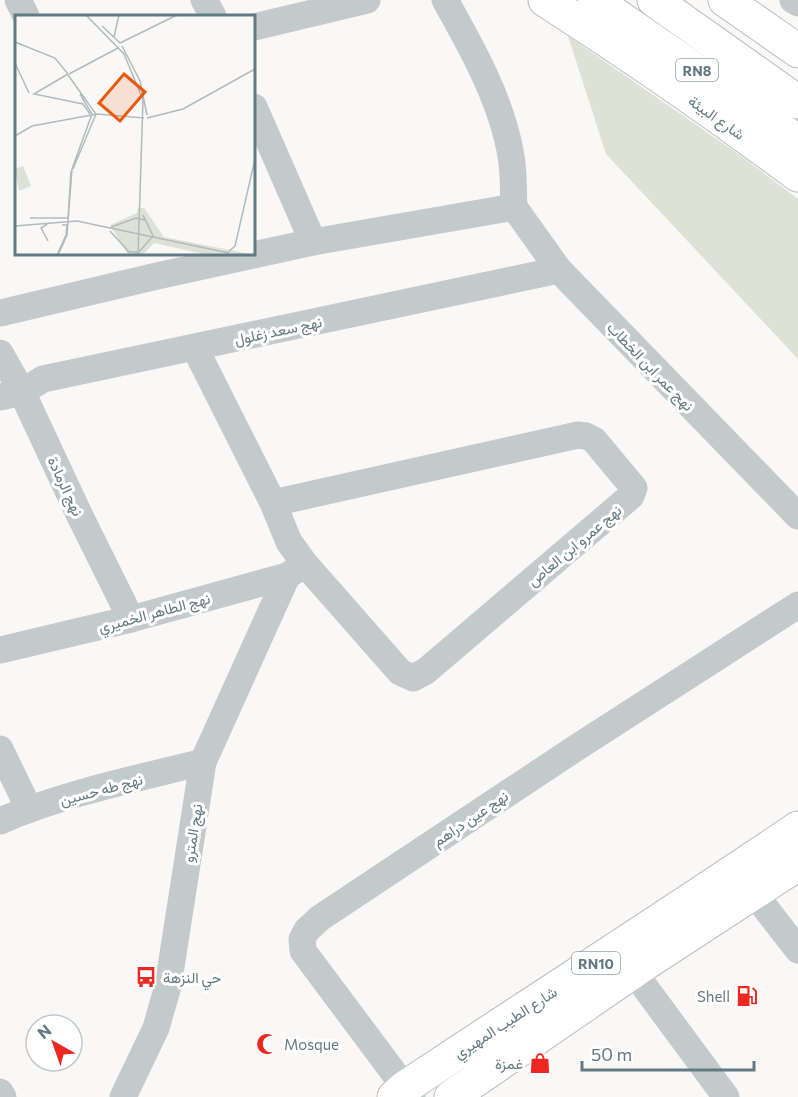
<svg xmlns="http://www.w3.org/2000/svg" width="798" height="1097" font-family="Commissioner,Vazirmatn,sans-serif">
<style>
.green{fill:#dde1d6}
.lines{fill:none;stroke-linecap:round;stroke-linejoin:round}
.secondary-casing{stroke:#b6bec0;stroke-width:35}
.primary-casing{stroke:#b7bdc0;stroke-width:35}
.highway-casing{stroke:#b6bcbe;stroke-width:35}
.street{stroke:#c3cacc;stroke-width:27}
.secondary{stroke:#fff;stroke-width:33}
.primary{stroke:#fff;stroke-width:33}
.highway{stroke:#fff;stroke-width:33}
.labels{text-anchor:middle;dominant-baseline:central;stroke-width:6;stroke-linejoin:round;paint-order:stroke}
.shield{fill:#fff;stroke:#91a2a8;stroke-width:1.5}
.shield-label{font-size:14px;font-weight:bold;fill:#627a82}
.street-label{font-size:15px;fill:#627a82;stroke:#fff}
.poi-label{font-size:15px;fill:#627a82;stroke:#fff;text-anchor:start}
.inset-road{fill:none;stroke:#afbbbe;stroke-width:1.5}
.view{fill:#e8590c;fill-opacity:0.15;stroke:#e8590c;stroke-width:3}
.inset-edge{fill:none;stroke:#627a82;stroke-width:3}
</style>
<rect width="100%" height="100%" fill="#f9f8f6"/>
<path class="green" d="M568,36L744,158L798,199V359L606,154Z"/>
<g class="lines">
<defs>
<g id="secondary">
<path d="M545,0C631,55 716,114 798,175"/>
<path d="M725,0L798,51"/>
</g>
<g id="primary">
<path d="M394,1097L404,1088C535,1001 668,916 798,828"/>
<path d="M451,1097L646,963L798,864"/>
</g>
<g id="highway">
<path d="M594,0L763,116L798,142"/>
<path d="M654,0L798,102"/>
</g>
</defs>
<use href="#secondary" class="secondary-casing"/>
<use href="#primary" class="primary-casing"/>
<use href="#highway" class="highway-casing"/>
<g class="street">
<path d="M18,0L26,16"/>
<path d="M204,0L213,16"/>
<path d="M445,0C472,48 502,101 511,156C514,172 513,190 514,207"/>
<path d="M793,0L798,3"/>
<path d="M254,27L367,0"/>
<path d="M254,107L313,242"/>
<path d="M514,207L559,270L798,516"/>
<path d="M0,313L157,276L313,242L514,207"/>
<path d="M195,348L273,503L289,542L305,564L400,672L413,678L426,671L631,496L634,488L594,440L586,436L578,435L273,503"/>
<path d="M0,353L22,392L78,512L131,619"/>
<path d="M0,397L22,392L43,379L559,270"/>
<path d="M0,650L131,619L287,576L296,570"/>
<path d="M0,749L29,809"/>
<path d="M0,821C65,793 135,779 203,762"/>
<path d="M742,878L798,950"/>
<path d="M633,971L726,1097"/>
<path d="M0,1092L3,1097"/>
<path d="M123,1097L156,1028L168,986L203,762L287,576"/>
<path d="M412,1097L303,951L302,939L307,930L320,918L579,746L798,605"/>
</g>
<use href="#secondary" class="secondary"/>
<use href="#primary" class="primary"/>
<use href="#highway" class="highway"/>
</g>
<defs>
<symbol id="bus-bare" viewBox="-9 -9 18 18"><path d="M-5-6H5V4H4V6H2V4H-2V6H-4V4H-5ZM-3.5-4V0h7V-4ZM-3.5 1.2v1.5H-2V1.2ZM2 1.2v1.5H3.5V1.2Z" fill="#ed2821" stroke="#fff" stroke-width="2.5" paint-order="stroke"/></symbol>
<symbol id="fuel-bare" viewBox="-9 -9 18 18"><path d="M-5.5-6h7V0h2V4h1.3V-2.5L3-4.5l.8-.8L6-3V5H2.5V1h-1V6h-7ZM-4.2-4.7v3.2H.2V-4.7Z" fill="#ed2821" stroke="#fff" stroke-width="2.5" paint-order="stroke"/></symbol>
<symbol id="mosque-bare" viewBox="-9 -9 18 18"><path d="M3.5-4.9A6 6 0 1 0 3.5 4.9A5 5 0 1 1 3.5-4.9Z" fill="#ed2821" stroke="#fff" stroke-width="2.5" paint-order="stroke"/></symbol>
<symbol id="shop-bare" viewBox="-9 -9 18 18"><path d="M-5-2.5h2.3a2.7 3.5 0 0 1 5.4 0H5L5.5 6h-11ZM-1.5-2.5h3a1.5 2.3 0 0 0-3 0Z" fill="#ed2821" stroke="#fff" stroke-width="2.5" paint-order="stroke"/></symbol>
</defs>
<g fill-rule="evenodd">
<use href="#bus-bare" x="131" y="962" width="30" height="30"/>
<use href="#fuel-bare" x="732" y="981" width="30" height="30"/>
<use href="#mosque-bare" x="252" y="1029" width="30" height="30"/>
<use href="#shop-bare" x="525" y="1048" width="30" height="30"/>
</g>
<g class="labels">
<g class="shield">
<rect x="676" y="59" width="42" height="22" rx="4.5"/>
<rect x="572" y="952" width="48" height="22" rx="4.5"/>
</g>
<g class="shield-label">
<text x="697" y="70">RN8</text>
<text x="596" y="963">RN10</text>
</g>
<g class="street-label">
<text transform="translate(717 117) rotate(35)">شارع البيئة</text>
<text transform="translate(278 330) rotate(-12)">نهج سعد زغلول</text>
<text transform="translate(651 366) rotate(46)">نهج عمر ابن الخطاب</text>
<text transform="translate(66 486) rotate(65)">نهج الرمادة</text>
<text transform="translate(574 545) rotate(-40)">نهج عمرو ابن العاص</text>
<text transform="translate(154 612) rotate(-15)">نهج الطاهر الخميري</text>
<text transform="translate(101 789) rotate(-15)">نهج طه حسين</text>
<text transform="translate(470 818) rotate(-34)">نهج عين دراهم</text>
<text transform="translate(192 833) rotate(-81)">نهج المترو</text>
<text transform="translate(505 1022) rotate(-33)">شارع الطيب المهيري</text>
</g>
<g class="poi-label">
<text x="163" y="977">حي النزهة</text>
<text x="730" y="996" text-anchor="end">Shell</text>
<text x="284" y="1044">Mosque</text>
<text x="523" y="1063" text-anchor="end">غمزة</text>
</g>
</g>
<g transform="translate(15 15)">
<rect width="240" height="240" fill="#f9f8f6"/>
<path d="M8,151L16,171L4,176L0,154ZM123,193H129L149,222L240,240H193L139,228L128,240H113L95,210L122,198Z" fill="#dde1d6"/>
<path class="inset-road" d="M71,0L109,39L128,85L123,240M87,11L105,28M99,22L104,0M0,27L40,43L53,59M105,28L162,0M107,31L125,66L132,100M0,48L14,78M53,59L19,79L68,89L75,99M54,59L103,33M53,60L81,99L58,154M132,103L168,94L240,54M0,121L17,111L82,99L129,103M15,203H53L56,156M0,211L62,206L214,238M96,212L121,203L130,205M95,216L114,237H124L138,221L128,200M33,226L26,213L34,208M213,237L220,231L240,144M42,240L51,220L52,210H47M43,240L52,220L57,154L77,99L65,79"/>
<path class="view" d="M109,59L130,77L105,106L84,88Z"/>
<rect width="240" height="240" class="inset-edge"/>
</g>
<g transform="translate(54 1043) rotate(320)"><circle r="28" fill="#ffffff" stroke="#c0cacd" stroke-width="1.5"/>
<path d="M0-4.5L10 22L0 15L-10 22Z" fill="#ed2821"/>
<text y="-9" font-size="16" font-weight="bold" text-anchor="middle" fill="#627a82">N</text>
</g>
<path d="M582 1061v9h172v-9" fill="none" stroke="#627a82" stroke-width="3"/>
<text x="591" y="1061" font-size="18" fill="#627a82" stroke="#ffffff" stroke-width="4.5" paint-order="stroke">50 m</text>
</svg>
